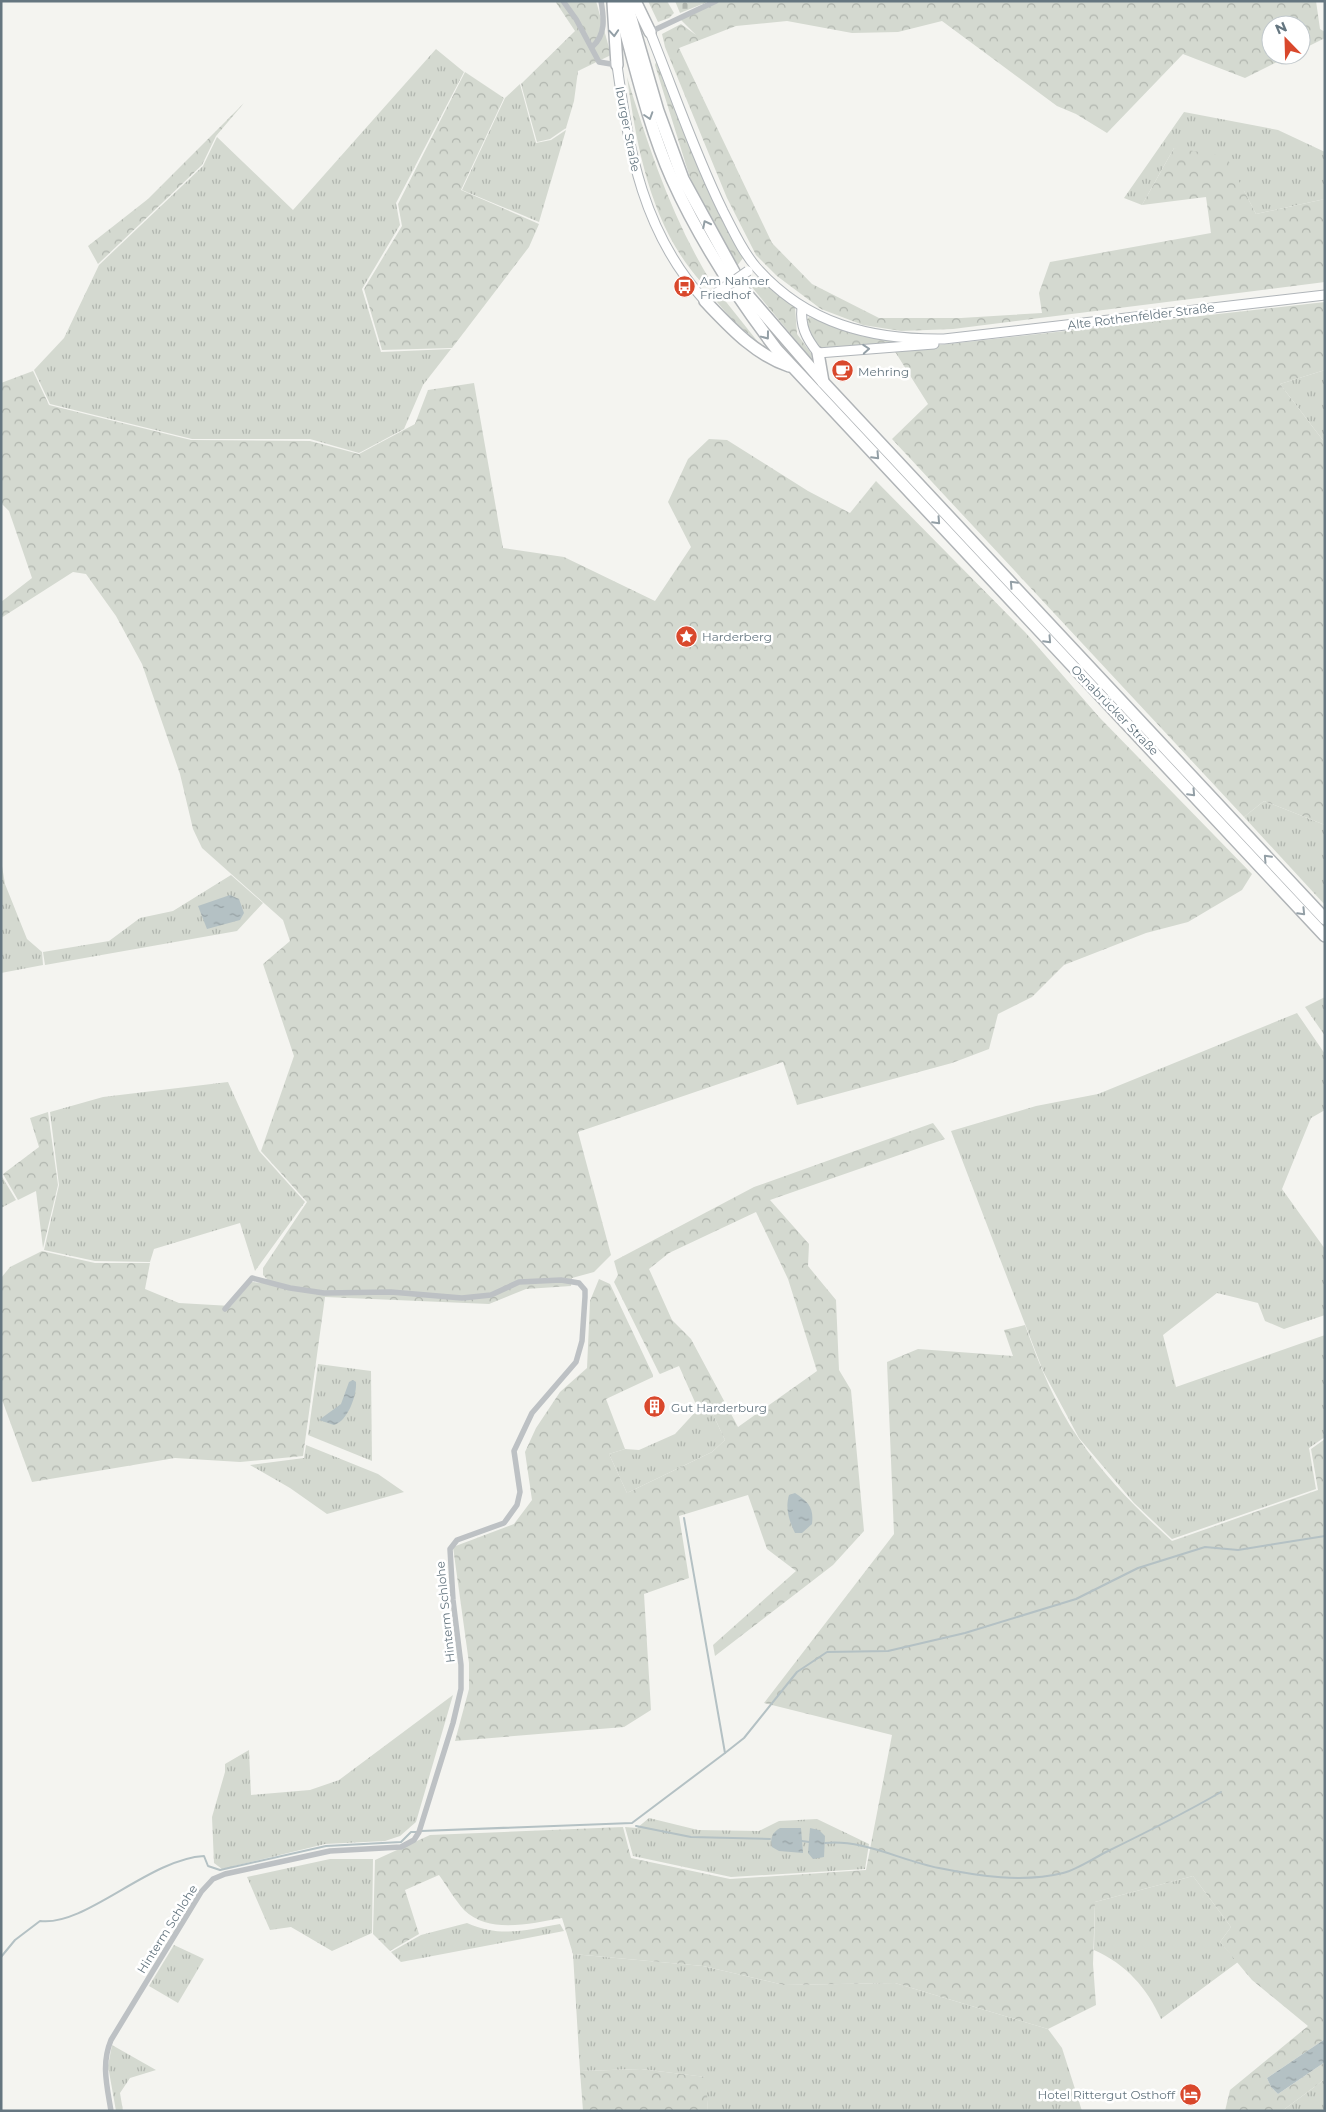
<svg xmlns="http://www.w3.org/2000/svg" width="1326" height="2112" font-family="Montserrat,sans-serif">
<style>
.grass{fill:url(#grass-tufts)}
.forest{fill:url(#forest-crowns);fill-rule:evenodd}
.cemetery{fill:url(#cemetery-stones)}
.water{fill:url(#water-ripples)}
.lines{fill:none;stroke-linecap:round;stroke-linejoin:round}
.stream{stroke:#b4c1c4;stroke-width:2}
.secondary-casing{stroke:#b0b5b9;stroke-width:11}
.highway-casing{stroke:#b0b4b7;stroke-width:14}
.street{stroke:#bdc1c4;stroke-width:5.5}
.secondary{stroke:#fff;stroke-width:9}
.highway{stroke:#fff;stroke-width:11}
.secondary-bridge-casing{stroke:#b0b5b9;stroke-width:11;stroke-linecap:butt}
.secondary-bridge{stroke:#fff;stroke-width:9}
.oneway{stroke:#939fa6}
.labels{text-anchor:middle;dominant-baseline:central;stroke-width:5;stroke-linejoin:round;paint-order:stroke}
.street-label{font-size:12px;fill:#657680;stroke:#fff}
.poi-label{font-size:12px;fill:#657680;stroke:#fff;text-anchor:start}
</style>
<defs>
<pattern id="grass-tufts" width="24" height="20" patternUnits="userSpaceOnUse" patternTransform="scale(1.25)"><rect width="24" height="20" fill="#d4d9d0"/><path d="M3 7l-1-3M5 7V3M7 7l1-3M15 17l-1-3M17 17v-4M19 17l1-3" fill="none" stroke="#b0b5ae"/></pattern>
<pattern id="forest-crowns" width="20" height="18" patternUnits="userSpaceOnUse" patternTransform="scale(1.25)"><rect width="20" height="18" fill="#d4d9d0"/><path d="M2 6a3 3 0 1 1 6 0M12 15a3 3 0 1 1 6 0" fill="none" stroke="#b0b5ae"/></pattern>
<pattern id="cemetery-stones" width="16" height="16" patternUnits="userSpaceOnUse" patternTransform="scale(1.25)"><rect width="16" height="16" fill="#d4d9d0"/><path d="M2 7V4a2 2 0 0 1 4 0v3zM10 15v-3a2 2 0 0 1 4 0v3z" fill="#b0b5ae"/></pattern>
<pattern id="water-ripples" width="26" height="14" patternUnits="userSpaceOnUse" patternTransform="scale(1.25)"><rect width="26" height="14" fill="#b4c1c4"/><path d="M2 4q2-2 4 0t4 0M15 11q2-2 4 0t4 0" fill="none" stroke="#96a1a4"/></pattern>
</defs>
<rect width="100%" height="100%" fill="#f4f4f0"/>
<g class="grass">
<path d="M436,49L464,72L396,203L400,225L362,289L381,352L451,349L423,385L404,429L359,453L310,439H192L50,404L34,370L64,338L99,265L203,166L217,137L293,210Z"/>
<path d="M520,84L536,143L551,140L566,130L539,222L462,190L505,98Z"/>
<path d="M1184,112L1278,130L1325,152V199L1256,214L1244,191L1174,148L1142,205L1124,198Z"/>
<path d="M1325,370V443L1280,384Z"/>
<path d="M1264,801L1325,825V905L1244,817Z"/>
<path d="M1,860L5,884L27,939L42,952L43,965L1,973Z"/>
<path d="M231,875L263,903L237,931L45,965L43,952L109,941L140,918L173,911Z"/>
<path d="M1325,997V1036L1305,1007Z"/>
<path d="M1297,1013L1325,1054V1110L1311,1118L1282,1189L1325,1249V1315L1284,1329L1265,1321L1258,1303L1217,1293L1163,1335L1176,1387L1325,1335V1437L1309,1448L1316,1489L1172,1539L1134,1503L1079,1438L1043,1371L951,1131L1036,1106L1098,1094Z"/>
<path d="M228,1082L259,1151L305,1202L255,1271L240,1223L154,1249L150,1262L95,1261L44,1250L59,1185L50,1112L103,1097Z"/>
<path d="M1,1175L16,1200L1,1208Z"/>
<path d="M318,1364L371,1371L372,1461L308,1435Z"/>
<path d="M709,1406L725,1440L712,1452L627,1493L609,1454L625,1449L639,1450L675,1434L698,1409Z"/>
<path d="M306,1445L378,1474L404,1492L327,1514L290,1488L250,1465L304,1458Z"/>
<path d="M453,1695L416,1822L400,1836L385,1841L325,1844L222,1869L214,1863L212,1817L225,1772V1764L249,1750L251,1795L310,1790L339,1780Z"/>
<path d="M649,1818L698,1830L759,1831L779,1821L817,1819L869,1844L865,1869L731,1877L633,1856L625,1827L637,1828Z"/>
<path d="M330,1859H373L372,1933L332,1951L291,1927L270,1930L247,1877Z"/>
<path d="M1193,1876L1231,1927L1220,1942L1238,1962L1161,2019C1147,1988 1126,1964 1094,1950L1095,1902Z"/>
<path d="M467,1923C501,1938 526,1930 560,1924L564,1931L401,1962L391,1952L421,1935Z"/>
<path d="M174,1945L204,1959L178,2003L149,1986Z"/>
<path d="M573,1954L703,1966L784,1985L895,1983L1048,2029L1062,2048L1082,2111H708L705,2077L641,2069L580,2071Z"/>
<path d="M112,2045L156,2070L130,2078L120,2093L123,2111H116L108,2066Z"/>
<path d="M1325,2079V2111H1282Z"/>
</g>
<g class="forest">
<path d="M555,1H596L611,55L578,71L574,101L566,128L550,139L537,142L521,84L575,31Z"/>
<path d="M648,1H667L674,13L669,18L658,22Z"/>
<path d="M713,1H1316L1320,29L1325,32V38L1301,50V25H1271V55H1291L1245,78L1183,54L1107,133L1076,114L1057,106L942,21L898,32L852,33L787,21L736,26L679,48L772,243L812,284L879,318H961L1042,313L1039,293L1050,262L1211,233L1206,197L1142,205L1174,148L1226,156L1256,214L1325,199V282L953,329L901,331L863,325L821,309L777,276L756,255L727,198L665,47L662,34L681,24L696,35L679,18Z"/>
<path d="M657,60L715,203L743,258L737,266L719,238L691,181L655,65Z"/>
<path d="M465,72L504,98L461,190L539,224L529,247L452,348L382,350L364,289L402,226L398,204Z"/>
<path d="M627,77C649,149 672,218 711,282H701C651,226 637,149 627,77Z"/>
<path d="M244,103L216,136L202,165L98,264L88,246L148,199Z"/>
<path d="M757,277L795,307L797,334L811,353L812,360L746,280Z"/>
<path d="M723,298L758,342L734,322L717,302Z"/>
<path d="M1325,302V370L1280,384L1325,443V825L1264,801L1244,817L892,439L928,404L894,350Z"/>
<path d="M809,317L861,336L898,342L821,348L810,339L804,323Z"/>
<path d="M33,371L49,405L191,440L310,441L359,454L415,424L428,390L474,383L503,548L564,557L655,601L691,547L668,502L688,459L709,439L727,440L808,491L850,513L876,481L1025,632L1099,717L1252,874L1242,890L1188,922L1146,933L1064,965L1032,997L998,1014L989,1049L952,1063L797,1105L783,1062L578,1132L611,1255L594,1272L572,1278L571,1286L526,1289L489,1304L325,1297L303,1456L240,1462L175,1458L32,1482L1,1397V1278L10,1267L42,1251L95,1263H150L145,1289L179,1303L231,1306L251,1282L266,1283L267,1279L263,1275V1268L307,1202L261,1151L294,1056L263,964L290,941L283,920L202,848L193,829L180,774L142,664L116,616L86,574L73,572L1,618V602L32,578L9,511L1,503V383Z"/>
<path d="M48,1112L58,1185L43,1248L36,1191L18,1200L3,1174L39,1147L30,1118Z"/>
<path d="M933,1123L945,1139L770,1200L809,1244L808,1266L836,1300L839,1370L851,1390L864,1531L833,1565L715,1656L713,1645L796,1571L767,1549L748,1495L679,1516L689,1578L644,1594L651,1710L624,1727L455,1741L469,1689V1663L453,1547L514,1524L532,1500L525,1452L536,1428L560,1392L587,1368L590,1301L599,1279L610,1284L653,1375V1377L606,1399L625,1449L609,1454L627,1493L712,1452L725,1440L709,1406L698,1409L679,1366L660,1374L659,1373L614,1282L618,1275L614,1261L754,1187ZM756,1212L788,1279L817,1371L738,1427L691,1339L672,1320L649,1269L669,1253Z"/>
<path d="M1025,1325C1039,1364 1055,1405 1079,1439C1105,1477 1138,1510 1172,1541L1318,1490L1311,1449L1325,1439V2039L1267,2078L1271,2087L1278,2094L1325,2062V2079L1282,2111H1225L1230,2090L1308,2026L1252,1980L1220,1942L1231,1927L1193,1876L1095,1902L1093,1964L1096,2005L1048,2029L895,1983L784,1985L703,1966L573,1954L562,1918C531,1923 490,1935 464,1910C455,1900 447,1886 439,1875L405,1890L419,1934L390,1951L373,1934L375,1860L430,1835L623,1827L631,1858L730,1879L866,1870L892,1735L764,1703L894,1534L887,1362L918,1349L1013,1356L1004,1330Z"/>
<path d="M641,2069L706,2077L708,2111H583L580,2071Z"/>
</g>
<path class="cemetery" d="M675,1H710L680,13Z"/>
<g class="water">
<path d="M230,895L239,899L244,913L240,920L207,929L198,906Z"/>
<path d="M353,1380L356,1382C357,1395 348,1421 334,1425L319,1420L341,1404L349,1382Z"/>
<path d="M795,1493C808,1502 814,1507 812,1524L802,1533H795C789,1521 785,1508 789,1495Z"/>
<path d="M780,1828H801L803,1853L779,1851L772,1847C770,1837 772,1833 780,1828Z"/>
<path d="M810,1828L819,1830L825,1836L824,1857L813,1859L808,1853Z"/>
<path d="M1325,2039V2062L1278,2094L1271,2087L1267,2078Z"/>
</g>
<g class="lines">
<g class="stream">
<path d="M725,1753L744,1738L797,1672L827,1652L888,1651L965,1633L1076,1599L1138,1568L1205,1547L1238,1550L1325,1536"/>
<path d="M636,1826L691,1837L770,1839"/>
<path d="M421,1831L632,1823L725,1753L684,1518"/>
<path d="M802,1841L809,1842"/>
<path d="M825,1843C863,1839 902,1861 939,1868C978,1876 1023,1883 1063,1873C1076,1870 1091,1860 1104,1853C1143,1834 1183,1814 1221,1792"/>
<path d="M1,1957L15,1940L40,1921C85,1927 149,1859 204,1856L208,1866L220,1870L326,1846L401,1842L411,1832H417"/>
</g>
<defs>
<g id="secondary">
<path d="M650,32C674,92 695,154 723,211C733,230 742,251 756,267C806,324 871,340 944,339L1325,295"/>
<path d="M617,65C629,152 643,233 705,301L718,292"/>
<path d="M802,307C800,326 806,338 818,353L934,344"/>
</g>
<g id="highway">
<path d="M617,1C634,60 647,123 672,179C700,241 736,296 777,350L1325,936"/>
<path d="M626,1L658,111L683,179L745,292L823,382L1325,919"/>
<path d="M635,1L650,32"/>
<path d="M613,3L617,65"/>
<path d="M705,301C730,327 754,354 789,366"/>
<path d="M818,353L823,382"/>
</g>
</defs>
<use href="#secondary" class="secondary-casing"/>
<use href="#highway" class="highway-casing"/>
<g class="street">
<path d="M563,1L576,19L599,62L617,65"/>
<path d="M650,32L716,1"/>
<path d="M592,47C606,35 604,18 601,1"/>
<path d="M111,2111C107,2086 101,2064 111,2040L201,1892L213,1879L225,1874L330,1851L401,1847L414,1840L419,1832L453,1723L461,1689V1665L453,1600L450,1549L457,1540L504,1523L517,1505L520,1492L514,1451L532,1413L576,1362L582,1341L585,1297V1290L579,1283L561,1280L519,1282L491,1295L462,1298L391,1292L324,1293L290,1288L252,1278L225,1309"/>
</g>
<use href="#secondary" class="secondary"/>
<use href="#highway" class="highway"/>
<defs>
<path id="secondary-bridge" d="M718,292L748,271"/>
</defs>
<use href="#secondary-bridge" class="secondary-bridge-casing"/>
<use href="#secondary-bridge" class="secondary-bridge"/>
</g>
<defs><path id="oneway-chevron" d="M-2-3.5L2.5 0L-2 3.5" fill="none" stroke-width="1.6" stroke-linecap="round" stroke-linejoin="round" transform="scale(1.25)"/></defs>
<g class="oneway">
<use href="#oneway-chevron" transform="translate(614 33) rotate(86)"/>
<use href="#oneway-chevron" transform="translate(649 116) rotate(72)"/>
<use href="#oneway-chevron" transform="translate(706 224) rotate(-117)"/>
<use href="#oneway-chevron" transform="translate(766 336) rotate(53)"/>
<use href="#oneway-chevron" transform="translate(866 349) rotate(-4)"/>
<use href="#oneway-chevron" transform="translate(876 456) rotate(47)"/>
<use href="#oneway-chevron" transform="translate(937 521) rotate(47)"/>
<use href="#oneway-chevron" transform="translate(1013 584) rotate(-133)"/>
<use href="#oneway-chevron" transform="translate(1048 640) rotate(47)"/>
<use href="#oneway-chevron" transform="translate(1192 793) rotate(47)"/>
<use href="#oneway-chevron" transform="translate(1267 858) rotate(-133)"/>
<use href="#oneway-chevron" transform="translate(1302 912) rotate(46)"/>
</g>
<defs>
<symbol id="bus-disc" viewBox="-11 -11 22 22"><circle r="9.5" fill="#d9482c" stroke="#fff"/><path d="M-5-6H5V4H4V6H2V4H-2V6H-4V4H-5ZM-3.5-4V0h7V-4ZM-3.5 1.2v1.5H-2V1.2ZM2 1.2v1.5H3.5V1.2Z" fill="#fff"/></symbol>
<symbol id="cafe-disc" viewBox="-11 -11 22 22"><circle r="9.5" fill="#d9482c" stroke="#fff"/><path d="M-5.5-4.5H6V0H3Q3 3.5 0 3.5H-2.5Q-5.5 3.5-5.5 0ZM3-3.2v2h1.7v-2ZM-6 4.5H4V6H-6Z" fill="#fff"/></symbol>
<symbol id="sight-disc" viewBox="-11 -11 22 22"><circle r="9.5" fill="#d9482c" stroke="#fff"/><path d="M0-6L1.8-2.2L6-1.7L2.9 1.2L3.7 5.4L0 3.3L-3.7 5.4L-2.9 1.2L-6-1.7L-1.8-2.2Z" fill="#fff"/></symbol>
<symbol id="building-disc" viewBox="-11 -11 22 22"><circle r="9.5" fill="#d9482c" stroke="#fff"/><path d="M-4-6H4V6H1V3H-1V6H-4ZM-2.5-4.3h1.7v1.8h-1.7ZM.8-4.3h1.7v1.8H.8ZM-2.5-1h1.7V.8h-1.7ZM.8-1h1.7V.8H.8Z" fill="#fff"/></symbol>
<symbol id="hotel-disc" viewBox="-11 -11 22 22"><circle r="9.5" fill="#d9482c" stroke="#fff"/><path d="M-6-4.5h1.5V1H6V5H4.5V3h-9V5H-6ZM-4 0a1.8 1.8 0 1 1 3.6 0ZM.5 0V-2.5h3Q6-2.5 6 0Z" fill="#fff"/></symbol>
</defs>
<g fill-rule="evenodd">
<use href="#bus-disc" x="672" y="274" width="25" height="25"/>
<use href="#cafe-disc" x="830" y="358" width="25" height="25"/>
<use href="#sight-disc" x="674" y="624" width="25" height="25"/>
<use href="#building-disc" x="642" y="1394" width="25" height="25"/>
<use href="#hotel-disc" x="1178" y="2082" width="25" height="25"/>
</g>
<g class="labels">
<g class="street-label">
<text transform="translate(628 129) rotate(79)">Iburger Straße</text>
<text transform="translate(1141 316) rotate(-7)">Alte Rothenfelder Straße</text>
<text transform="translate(1115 710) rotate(46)">Osnabrücker Straße</text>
<text transform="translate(445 1612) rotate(-96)">Hinterm Schlohe</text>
<text transform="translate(167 1929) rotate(-58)">Hinterm Schlohe</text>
</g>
<g class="poi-label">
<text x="700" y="280">Am Nahner<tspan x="700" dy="14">Friedhof</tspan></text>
<text x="858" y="371">Mehring</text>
<text x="702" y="636">Harderberg</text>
<text x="671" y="1407">Gut Harderburg</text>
<text x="1175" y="2094" text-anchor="end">Hotel Rittergut Osthoff</text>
</g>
</g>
<rect width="1326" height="2112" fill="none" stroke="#657680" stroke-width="5"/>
<g transform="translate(1286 40) rotate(337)"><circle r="24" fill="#ffffff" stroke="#c1c8cc"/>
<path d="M0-4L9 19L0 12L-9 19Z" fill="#d9482c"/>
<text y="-8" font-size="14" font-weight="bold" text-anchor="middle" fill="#657680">N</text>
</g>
</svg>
